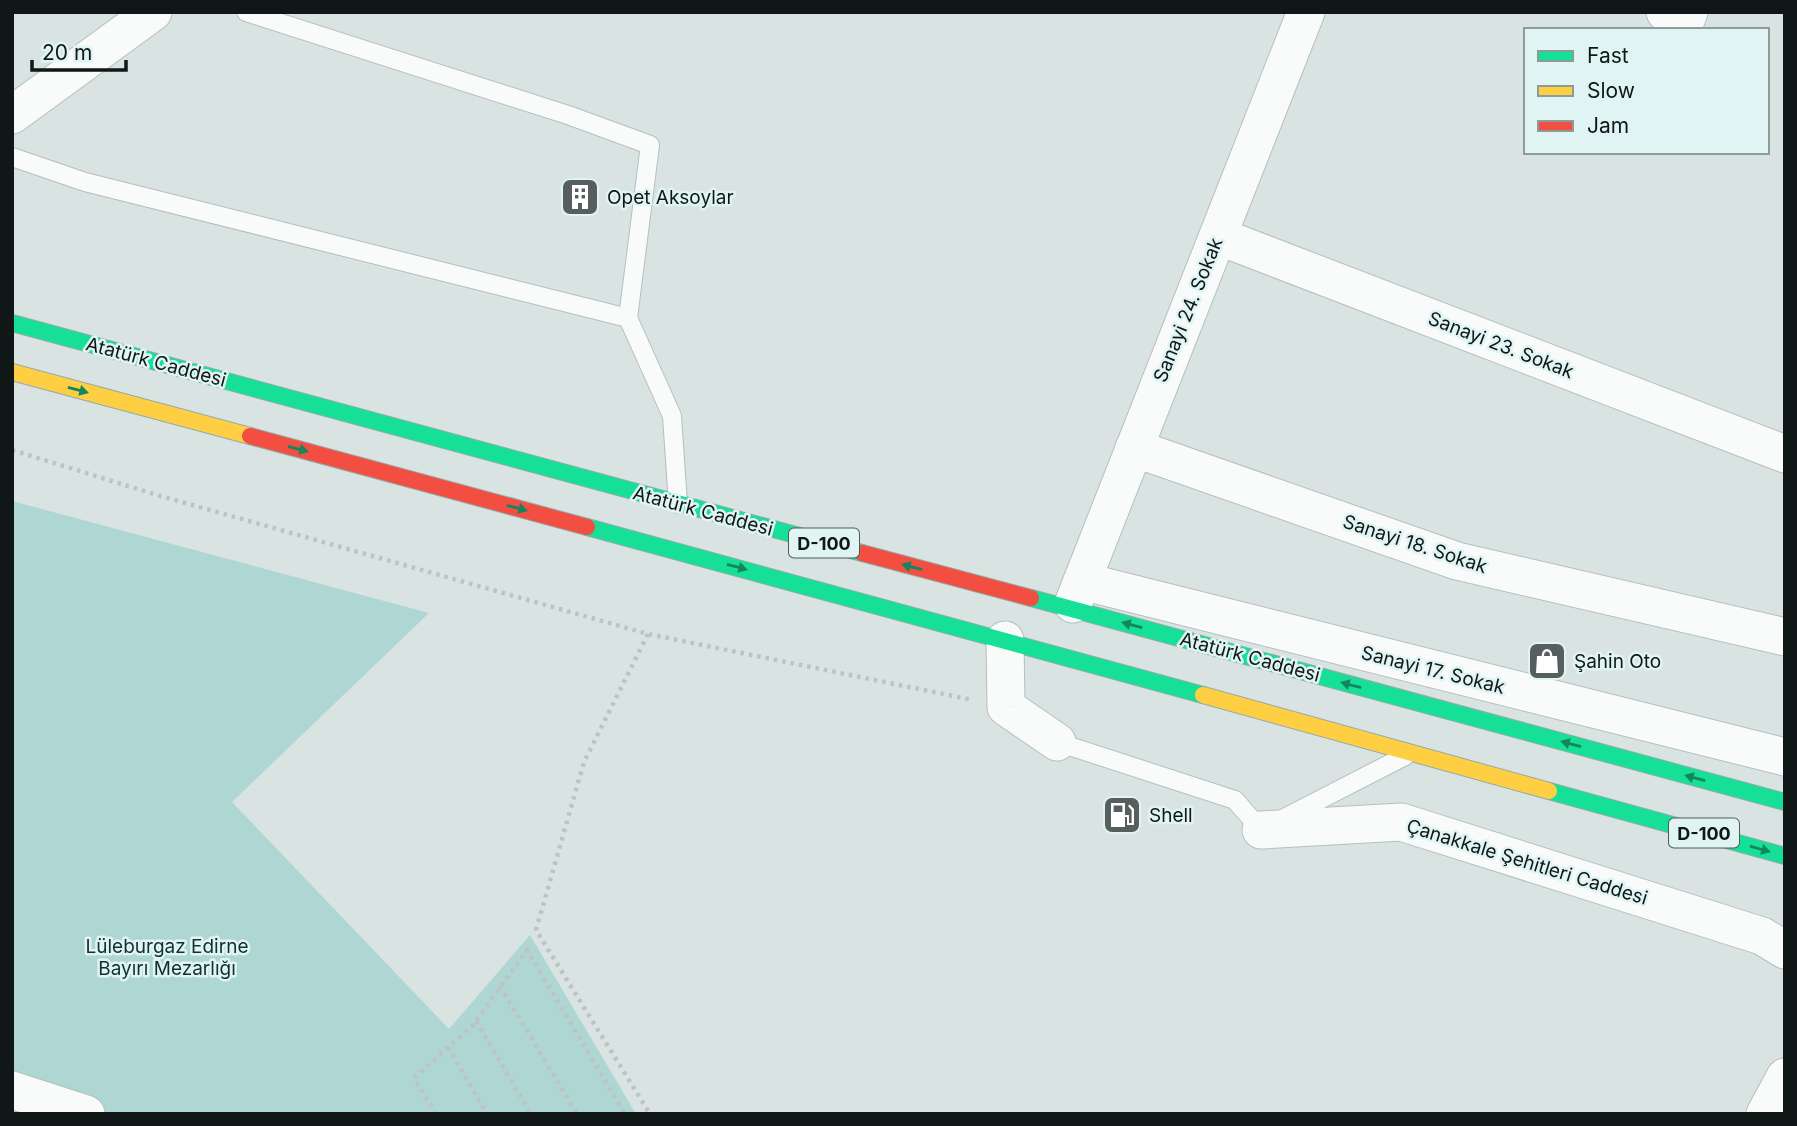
<svg xmlns="http://www.w3.org/2000/svg" width="1797" height="1126" font-family="Inter,sans-serif">
<style>
.green{fill:#aed7d4}
.lines{fill:none;stroke-linecap:round;stroke-linejoin:round}
.lane-casing{stroke:#b6bfbf;stroke-width:20}
.street-casing{stroke:#b6bfbf;stroke-width:39}
.fast-casing{stroke:#94aaa9;stroke-width:18}
.slow-casing{stroke:#94aaa9;stroke-width:18}
.jam-casing{stroke:#94aaa9;stroke-width:18}
.path{stroke:#bec3c2;stroke-width:4.5;stroke-dasharray:3.5 5;stroke-linecap:butt}
.lane{stroke:#f9fbfb;stroke-width:18}
.street{stroke:#f9fbfb;stroke-width:37}
.fast{stroke:#16e098;stroke-width:16}
.slow{stroke:#ffcf43;stroke-width:16}
.jam{stroke:#f24e42;stroke-width:16}
.oneway{fill:#13865e}
.labels{text-anchor:middle;dominant-baseline:central;stroke-width:5;stroke-linejoin:round;paint-order:stroke}
.shield{fill:#e0f5f3;stroke:#4e5a59;stroke-width:2}
.shield-label{font-size:18px;font-weight:bold;fill:#101717}
.poi-label{font-size:19px;fill:#101717;stroke:#e0f5f3;text-anchor:start}
.street-label{font-size:19px;fill:#101717;stroke:#e0f5f3}
.park-label{font-size:19px;fill:#0f312f;stroke:#e0f5f3}
</style>
<rect width="100%" height="100%" fill="#d8e3e2"/>
<path class="green" d="M12,501L429,613L232,802L449,1029L530,935L636,1114H12Z"/>
<g class="lines">
<defs>
<g id="lane">
<path d="M246,12L568,115L650,145L628,318"/>
<path d="M12,157L85,182L628,318L672,416L678,504"/>
<path d="M1057,742L1235,800L1261,830L1405,756"/>
</g>
<g id="street">
<path d="M1665,12L1686,20L1689,12"/>
<path d="M12,115L153,12"/>
<path d="M1218,236L1785,454"/>
<path d="M1134,448L1457,561L1785,637"/>
<path d="M1082,581L1785,757"/>
<path d="M1073,604L1306,12"/>
<path d="M1005,640L1006,707L1057,742"/>
<path d="M1261,830L1401,822L1762,936L1785,950"/>
<path d="M12,1090L86,1114"/>
<path d="M1765,1114L1785,1077"/>
</g>
<g id="fast">
<path d="M12,323L862,553"/>
<path d="M587,527L1203,695"/>
<path d="M1031,598L1785,802"/>
<path d="M1549,791L1785,856"/>
</g>
<g id="slow">
<path d="M12,372L250,436"/>
<path d="M1203,695L1549,791"/>
</g>
<g id="jam">
<path d="M250,436L587,527"/>
<path d="M862,553L1031,598"/>
</g>
</defs>
<use href="#lane" class="lane-casing"/>
<use href="#street" class="street-casing"/>
<use href="#fast" class="fast-casing"/>
<use href="#slow" class="slow-casing"/>
<use href="#jam" class="jam-casing"/>
<g class="path">
<path d="M12,450L157,495L648,634L973,700"/>
<path d="M648,634L584,762L536,930L650,1114"/>
<path d="M500,986L577,1114"/>
<path d="M476,1021L531,1114"/>
<path d="M448,1047L487,1114"/>
<path d="M436,1114L414,1078L473,1025L527,950L625,1114"/>
</g>
<use href="#lane" class="lane"/>
<use href="#street" class="street"/>
<use href="#fast" class="fast"/>
<use href="#slow" class="slow"/>
<use href="#jam" class="jam"/>
</g>
<defs><path id="oneway-solid" d="M-6-.8H1V-3.2L6.5 0L1 3.2V.8H-6Z" transform="scale(1.75)"/></defs>
<g class="oneway">
<use href="#oneway-solid" transform="translate(78 390) rotate(15)"/>
<use href="#oneway-solid" transform="translate(298 449) rotate(15)"/>
<use href="#oneway-solid" transform="translate(517 508) rotate(15)"/>
<use href="#oneway-solid" transform="translate(737 567) rotate(15)"/>
<use href="#oneway-solid" transform="translate(912 567) rotate(-165)"/>
<use href="#oneway-solid" transform="translate(1132 625) rotate(-165)"/>
<use href="#oneway-solid" transform="translate(1351 685) rotate(-165)"/>
<use href="#oneway-solid" transform="translate(1571 744) rotate(-165)"/>
<use href="#oneway-solid" transform="translate(1695 778) rotate(-165)"/>
<use href="#oneway-solid" transform="translate(1760 849) rotate(16)"/>
</g>
<defs>
<symbol id="building-square" viewBox="-11 -11 22 22"><rect x="-9" y="-9" width="18" height="18" rx="4" fill="#565e5e" stroke="#e0f5f3"/><path d="M-4-6H4V6H1V3H-1V6H-4ZM-2.5-4.3h1.7v1.8h-1.7ZM.8-4.3h1.7v1.8H.8ZM-2.5-1h1.7V.8h-1.7ZM.8-1h1.7V.8H.8Z" fill="#fff"/></symbol>
<symbol id="shop-square" viewBox="-11 -11 22 22"><rect x="-9" y="-9" width="18" height="18" rx="4" fill="#565e5e" stroke="#e0f5f3"/><path d="M-5-2.5h2.3a2.7 3.5 0 0 1 5.4 0H5L5.5 6h-11ZM-1.5-2.5h3a1.5 2.3 0 0 0-3 0Z" fill="#fff"/></symbol>
<symbol id="fuel-square" viewBox="-11 -11 22 22"><rect x="-9" y="-9" width="18" height="18" rx="4" fill="#565e5e" stroke="#e0f5f3"/><path d="M-5.5-6h7V0h2V4h1.3V-2.5L3-4.5l.8-.8L6-3V5H2.5V1h-1V6h-7ZM-4.2-4.7v3.2H.2V-4.7Z" fill="#fff"/></symbol>
</defs>
<g fill-rule="evenodd">
<use href="#building-square" x="558" y="175" width="44" height="44"/>
<use href="#shop-square" x="1525" y="639" width="44" height="44"/>
<use href="#fuel-square" x="1100" y="793" width="44" height="44"/>
</g>
<g class="labels">
<g class="shield">
<rect x="789" y="528.5" width="70" height="29" rx="5"/>
<rect x="1669" y="818.5" width="70" height="29" rx="5"/>
</g>
<g class="shield-label">
<text x="824" y="543">D-100</text>
<text x="1704" y="833">D-100</text>
</g>
<g class="poi-label">
<text x="607" y="197">Opet Aksoylar</text>
<text x="1574" y="661">Şahin Oto</text>
<text x="1149" y="815">Shell</text>
</g>
<g class="street-label">
<text transform="translate(1188 310) rotate(-68)">Sanayi 24. Sokak</text>
<text transform="translate(1501 345) rotate(21)">Sanayi 23. Sokak</text>
<text transform="translate(156 362) rotate(15)">Atatürk Caddesi</text>
<text transform="translate(703 511) rotate(15)">Atatürk Caddesi</text>
<text transform="translate(1415 544) rotate(18)">Sanayi 18. Sokak</text>
<text transform="translate(1250 657) rotate(15)">Atatürk Caddesi</text>
<text transform="translate(1433 670) rotate(14)">Sanayi 17. Sokak</text>
<text transform="translate(1527 862) rotate(17)">Çanakkale Şehitleri Caddesi</text>
</g>
<g class="park-label">
<text x="167" y="946">Lüleburgaz Edirne<tspan x="167" dy="22">Bayırı Mezarlığı</tspan></text>
</g>
</g>
<rect width="1797" height="1126" fill="none" stroke="#101717" stroke-width="28"/>
<rect x="1524" y="28" width="245" height="126" fill="#e0f5f3" stroke="#8d9c9b" stroke-width="2"/>
<rect x="1538" y="51" width="35" height="10" fill="#16e098" stroke="#8d9c9b" stroke-width="2"/>
<text x="1587" y="63" font-size="21" fill="#101717">Fast</text>
<rect x="1538" y="86" width="35" height="10" fill="#ffcf43" stroke="#8d9c9b" stroke-width="2"/>
<text x="1587" y="98" font-size="21" fill="#101717">Slow</text>
<rect x="1538" y="121" width="35" height="10" fill="#f24e42" stroke="#8d9c9b" stroke-width="2"/>
<text x="1587" y="133" font-size="21" fill="#101717">Jam</text>
<path d="M32 60v10h94v-10" fill="none" stroke="#101717" stroke-width="3.5"/>
<text x="42" y="60" font-size="21" fill="#101717" stroke="#e0f5f3" stroke-width="5" paint-order="stroke">20 m</text>
</svg>
